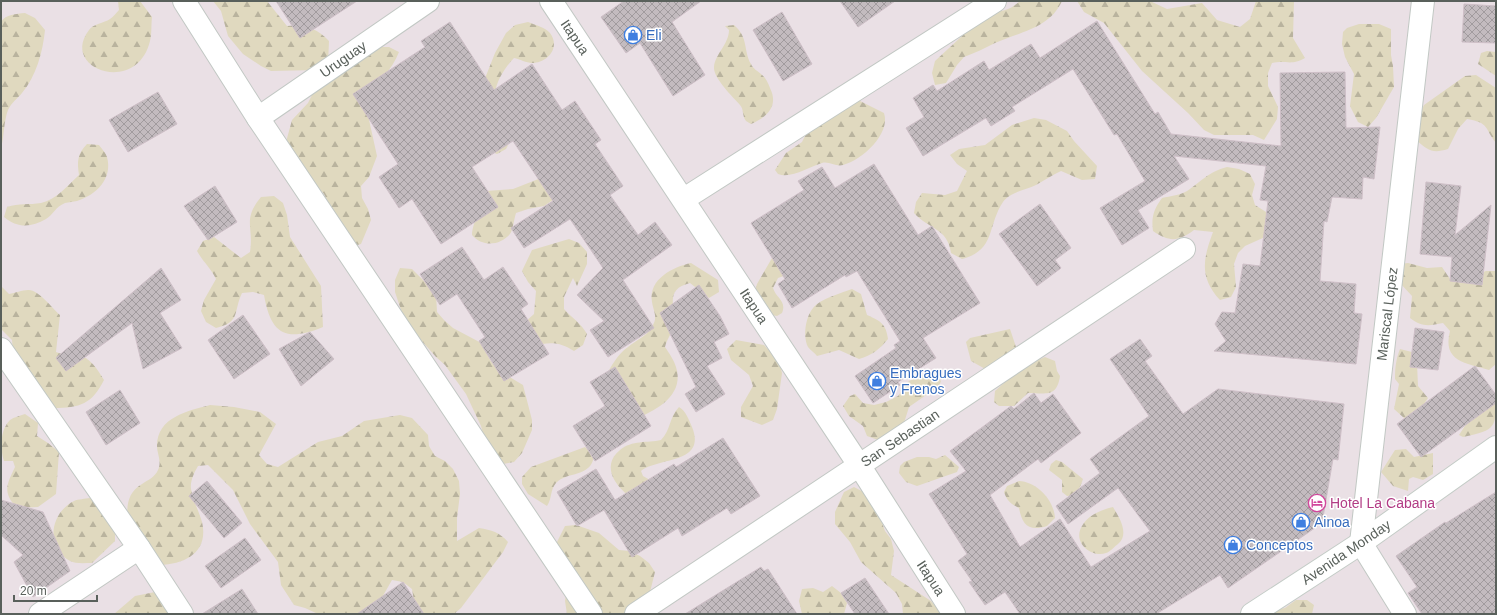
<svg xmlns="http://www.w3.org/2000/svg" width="1497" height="615" font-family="Helvetica,sans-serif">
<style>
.forest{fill:url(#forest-firs)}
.building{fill:url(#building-cross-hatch);stroke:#cebfc7}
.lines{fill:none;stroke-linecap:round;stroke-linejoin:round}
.minor-casing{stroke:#c2c8c4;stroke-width:24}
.tertiary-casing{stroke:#c2c8c4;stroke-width:24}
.secondary-casing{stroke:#c4ccc7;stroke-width:24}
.minor{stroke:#fff;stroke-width:22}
.tertiary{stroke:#fff;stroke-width:22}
.secondary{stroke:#fff;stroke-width:22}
.labels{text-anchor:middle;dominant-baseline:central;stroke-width:3;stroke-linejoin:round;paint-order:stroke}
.shop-label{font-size:14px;fill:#366cbe;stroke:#fff;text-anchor:start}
.street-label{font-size:14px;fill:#59605b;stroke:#fff}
.hotel-label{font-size:14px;fill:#b23c85;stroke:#fff;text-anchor:start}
</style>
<defs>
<pattern id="forest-firs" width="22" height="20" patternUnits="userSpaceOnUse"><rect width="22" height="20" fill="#e0d9bf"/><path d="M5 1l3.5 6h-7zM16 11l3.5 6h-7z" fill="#b9b39e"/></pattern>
<pattern id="building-cross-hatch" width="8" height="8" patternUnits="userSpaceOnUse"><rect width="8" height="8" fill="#c3bbbf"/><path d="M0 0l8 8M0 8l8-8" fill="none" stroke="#a19b9e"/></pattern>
</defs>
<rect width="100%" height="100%" fill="#eae0e5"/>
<g class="forest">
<path d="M118,1H140L152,17C151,25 152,34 150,41C137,96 59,69 89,30C93,24 104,23 110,19C113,17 116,13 119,10Z"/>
<path d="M213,1H267L287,26C305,25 317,28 329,41L328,64L318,70L271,71L261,66L243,54L228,36L221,11Z"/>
<path d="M1020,1H1062C1050,28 1020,32 995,43C985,48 975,53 964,57L957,65L946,83L935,85L932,73L935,61L988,12C1002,12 1010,10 1020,1Z"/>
<path d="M1077,1H1150L1167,9L1202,3L1217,20L1240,27L1250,19L1256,1H1294L1293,38L1305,58C1291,66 1287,60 1272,63L1268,73V86L1278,107L1277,119L1264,140L1253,135H1214L1204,130L1188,113L1142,71L1104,23L1084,12Z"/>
<path d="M25,13L35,18L45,30C43,51 36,77 22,93C17,99 12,102 8,110C4,120 4,137 1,149V22C6,14 16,14 25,13Z"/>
<path d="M528,22C535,25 545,27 550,33C561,48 547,63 532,63C526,63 520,59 514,58C505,67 492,86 496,100C499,113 506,126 511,139L506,149L497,154L487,150L482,86L495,53L506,33L515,25Z"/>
<path d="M1359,24H1379L1391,29V55L1393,66L1394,87L1376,118L1368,127L1358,122L1350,106L1354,74L1345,57L1342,44L1343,32L1347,28Z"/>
<path d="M734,25C749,38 743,50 751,64C753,69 758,71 762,75C766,78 768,83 770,88C779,106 767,117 751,124L746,121C742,116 744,109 740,105C733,97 713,78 714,67C715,54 729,44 729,30L725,26Z"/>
<path d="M379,47H389L399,52C392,70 378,83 364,97L377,156L369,177L361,186L362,198L368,209L371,220L361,244L350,247L324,194L316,185L286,142L292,120L308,103L319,81Z"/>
<path d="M1487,51L1496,52V76L1478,64L1481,53Z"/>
<path d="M1476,75L1496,88V143C1484,128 1490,123 1467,119L1458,129L1448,149C1432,154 1428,150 1416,140L1419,116L1424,105L1465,76Z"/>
<path d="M856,99L884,113C891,134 862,160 843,165C836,167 829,161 822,163C809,167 791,179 778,174L775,170L786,153L802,142L810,126Z"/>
<path d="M1034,118L1046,120L1067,131L1074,141L1097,166L1095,179L1082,180L1061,171C1052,175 1045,180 1036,185C1026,190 1010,192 1003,202C987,226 996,250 962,259L951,253C948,228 928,229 914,213L916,202L922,193L945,195L957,191L967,171L957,164L950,155L959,149L985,145L1012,125Z"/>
<path d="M87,144L99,145C101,148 106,153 107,157C113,179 96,195 77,201C73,202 69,202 65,203C55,207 54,214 46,219C31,228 17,228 4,217L7,207C19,203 29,205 41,203C56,200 68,185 79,175C77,162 77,154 87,144Z"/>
<path d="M1227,167L1239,169L1250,174L1255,184L1252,195L1255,205L1274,217L1265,237L1245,246L1238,253L1234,264L1236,287L1231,297L1220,300C1199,277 1203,259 1213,232L1194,230C1178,242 1169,242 1153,231C1151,217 1154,209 1162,198C1170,196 1181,195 1187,191C1202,181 1208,172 1227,167Z"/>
<path d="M541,178L553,200L544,206L528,209L516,213C514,219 513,230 510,234C500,246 482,247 472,235C472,225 482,203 486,191L513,189Z"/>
<path d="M274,196L283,203L287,215L290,237L321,286L323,327C286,342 271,335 264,295L253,292L242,293C233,312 241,322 216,328L206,322L201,311L204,300L216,279C211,268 203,262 197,251L203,241L214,237L241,258L250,252C254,226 242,220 261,197Z"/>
<path d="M569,239L579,243L587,252V264L577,286L573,278L564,297V309C572,318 581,323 587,334L583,345L574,351C563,344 555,342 542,344L525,322L534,314L536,291L528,282L522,271L532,250Z"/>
<path d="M803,245L789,274L778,278L773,288C776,298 787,301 782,313L777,316L771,315L754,294L757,284L772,258Z"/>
<path d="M691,263L718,280L719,292L709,298L690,283C663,290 677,306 673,327C672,333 667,339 665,347C669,353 674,360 676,367C684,392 662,407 642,416L606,376C611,366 618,354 628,347C636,340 648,336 653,325C658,317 653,310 652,302C648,279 673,267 691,263Z"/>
<path d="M1408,263L1427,268L1442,267L1450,279L1468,278L1486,271H1496V364L1489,370C1466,363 1442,362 1450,331L1443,323C1429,326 1421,327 1410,318L1412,296L1399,282L1400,264Z"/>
<path d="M400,268L412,269L436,293L437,312L444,320L453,328L485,345C488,368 506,374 523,385L532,420V430L522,453L514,462L503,464L487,448L481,426L466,394L445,365L436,357L413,331L401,310L395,292V280Z"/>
<path d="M1,286L9,294C15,293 22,290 28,290C38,289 52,308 60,315L56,352C68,357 69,353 78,355C90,357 98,370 104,380C92,404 80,408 54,408L13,351L12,340L1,329Z"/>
<path d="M852,289L861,294L867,315C881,321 886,324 888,339C879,350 872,355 859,359L839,350L817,356C815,353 810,350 808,347C802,335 806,312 817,304C827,297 841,293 852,289Z"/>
<path d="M1010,329L1016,347L1014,352L987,370L971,361L966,342L970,338Z"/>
<path d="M736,340L764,345L779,361L782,373L777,409L773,420L762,425L741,417V407L753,386L749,375L731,360L727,349Z"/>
<path d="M1400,349L1412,352L1417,363L1418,386L1428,398C1422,407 1416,419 1404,418L1394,409L1399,384L1395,379C1395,368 1396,359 1400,349Z"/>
<path d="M1045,357L1055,361L1057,371L1060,376C1057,398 1045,393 1028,393L1014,406H999L994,402L995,391C1010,377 1026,364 1045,357Z"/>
<path d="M927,373H933L941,381L939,386L909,407L904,423L878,440L867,436L863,426L849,416L843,406L850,396L855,394L863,403L874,405L886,402L898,396L909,381Z"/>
<path d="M1496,393C1496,428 1497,430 1463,437L1459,435L1474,412Z"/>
<path d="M210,405L234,407L260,412L276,424L259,455L267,464L278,467L318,442L342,436L364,421L400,415L412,418L428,435L429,446L435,456L445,461L453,469L459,481L460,494L457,518V541L479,528C492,530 499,532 508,542L503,552L461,608L454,614H416L412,589L403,582L392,580L376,608L374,614H318L305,608L294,605L281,585L278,562L250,524L233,490L208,465L198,466C194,473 190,481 191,489C193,501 199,511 202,522C209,552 186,564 160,565L128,531C127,513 124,494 142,484C148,480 155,477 158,470C162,461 157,454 157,446C157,417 188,411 210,405Z"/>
<path d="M679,407C686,411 689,420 692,427C707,464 659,457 641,471L643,476L650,480L635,500C618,490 599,467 620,450C632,440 647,443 661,440C671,430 669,417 679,407Z"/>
<path d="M25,414L38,423L37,436L48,443L59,452L56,494L38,507L17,508C2,492 7,484 15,467L13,461H4C0,448 0,430 10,420C14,417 20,416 25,414Z"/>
<path d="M585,447L594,456C591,478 567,471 556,483C550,490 552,499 547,506L528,494L522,484V477L531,467Z"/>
<path d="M1406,449L1414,457L1433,453V474L1423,480L1413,477L1409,479L1408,491L1393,486L1381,472L1395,450Z"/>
<path d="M945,455L959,467L957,472L917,486L906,482L899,473L900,466L904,462L917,457H929L936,459Z"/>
<path d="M1056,460L1062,462L1083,479C1080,488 1077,496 1067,496L1062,492V480L1049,470L1051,464Z"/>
<path d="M1019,481C1037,482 1054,500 1055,518L1047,526C1029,532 1022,525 1019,508C1011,504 1007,501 1004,492L1007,486Z"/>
<path d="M854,487L873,497L885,531L891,539L894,551L891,575L931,601L942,614H903L902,604L896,593L861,562L850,542L835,524V512L844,492Z"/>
<path d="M90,498L105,500L115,512V541L92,563C85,563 75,564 70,561C45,547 50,513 74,501C78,499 85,499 90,498Z"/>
<path d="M1113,507C1119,517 1130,534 1118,544C1115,546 1110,552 1106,553C1091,558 1072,542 1082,526C1088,515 1101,510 1113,507Z"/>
<path d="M576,525L599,533L619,550L630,551L640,556L649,563L655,572L649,596L635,614H567L565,601L569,578L554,548L565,526Z"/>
<path d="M832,586L841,593L847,603L844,614H802L799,601L802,589L813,588L823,592Z"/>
<path d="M155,592L179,614H114L135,596Z"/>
<path d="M1296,600H1307L1314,605L1312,614H1273L1275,610L1285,608Z"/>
</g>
<g class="building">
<path d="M276,1H357L300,38Z"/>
<path d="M624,1H701L672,22L705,75L673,96L640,43L626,53L601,17Z"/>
<path d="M840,1H895L858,27Z"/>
<path d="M1464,4L1496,6V43L1462,42Z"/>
<path d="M782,12L812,64L783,81L753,30Z"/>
<path d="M1097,21L1155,114L1158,112L1171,134L1281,146L1280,73L1345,72L1346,128L1380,127L1374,179L1363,177L1362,199L1332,197L1327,222L1324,221L1320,281L1356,284L1354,313L1362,314L1356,364L1214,351L1226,341L1215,324L1222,312L1235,313L1243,264L1260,266L1268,201L1260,200L1266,166L1174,156L1189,179L1138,210L1149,228L1122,245L1100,208L1145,181L1117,134L1114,135L1073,69L1012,107L1015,111L991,126L986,118L923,156L906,128L924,117L913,98L933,85L937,91L984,61L989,70L1031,44L1040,58Z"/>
<path d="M450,22L494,90L532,64L562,110L575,101L601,140L595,144L623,186L610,195L638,235L655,222L672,245L623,280L654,328L608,357L590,330L604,321L577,295L603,268L570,219L524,248L511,228L553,201L513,141L472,167L498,207L441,244L412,199L399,208L379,177L398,164L353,94L425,47L421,41Z"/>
<path d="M158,92L177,124L128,152L109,120Z"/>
<path d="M874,164L918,235L932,226L980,303L923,338L936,358L898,382L900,385L873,403L855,376L896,348L894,345L900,341L857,271L846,277L845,275L792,308L778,284L785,279L751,223L804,190L798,181L822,167L835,188Z"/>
<path d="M1426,182L1461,186L1455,235L1491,205L1482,285L1450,281L1452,257L1420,254Z"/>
<path d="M215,186L237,222L208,240L184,206Z"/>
<path d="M1040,204L1071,248L1055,260L1061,268L1037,286L999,234Z"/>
<path d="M462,247L484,280L503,267L528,304L521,309L549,354L504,381L479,341L485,337L457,294L440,305L420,274Z"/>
<path d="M161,268L181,300L160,313L182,348L143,369L132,323L66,371L56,358Z"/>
<path d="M699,285L720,316L729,334L714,342L722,358L707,366L725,394L696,412L685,394L696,387L660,313Z"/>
<path d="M243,315L270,354L234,379L208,340Z"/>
<path d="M1415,328L1444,332L1438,370L1410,367Z"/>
<path d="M310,332L334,359L301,386L279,349Z"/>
<path d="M1140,339L1152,356L1145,361L1183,414L1218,389L1344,404L1338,460L1333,459L1322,523L1228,588L1220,575L1156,614H1020L1005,592L985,605L969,582L972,581L958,561L967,554L929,494L966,471L950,451L1011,406L1014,409L1034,393L1041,403L1053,394L1081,433L1041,463L1038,459L990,495L1020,547L1060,519L1091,567L1150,531L1118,488L1068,524L1056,506L1100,473L1090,459L1149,416L1110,359Z"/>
<path d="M1475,366L1496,395V403L1421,457L1397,424Z"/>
<path d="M615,367L651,426L595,461L573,426L605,406L590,382Z"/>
<path d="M120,390L140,423L106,445L86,412Z"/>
<path d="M723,438L760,496L731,514L727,508L682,536L678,528L632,557L604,510L577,526L557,492L596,469L615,500L674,464L676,467Z"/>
<path d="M207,481L242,523L224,538L189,496Z"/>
<path d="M1496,492V614H1422L1408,593L1417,587L1396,556L1445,522L1446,523Z"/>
<path d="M1,500L43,512L70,571L33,597L14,562L23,555L1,535Z"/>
<path d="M245,538L261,560L221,588L205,566Z"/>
<path d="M761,567L764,571L768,569L797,614H685Z"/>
<path d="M865,578L889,614H855L841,593Z"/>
<path d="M403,582L424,614H357Z"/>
<path d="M242,589L258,614H202Z"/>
</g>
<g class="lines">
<defs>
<g id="minor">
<path d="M184,1L258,118L591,614"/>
<path d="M551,1L859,465L954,614"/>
<path d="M258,118L428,1"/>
<path d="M684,199L995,1"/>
<path d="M1,349L139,548L182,614"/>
<path d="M1361,543L1405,614"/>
<path d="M40,614L139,548"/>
<path d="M636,614L1184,249"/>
</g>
<path id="tertiary" d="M1361,543L1423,1"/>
<path id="secondary" d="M1252,614L1361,543L1496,447"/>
</defs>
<use href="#minor" class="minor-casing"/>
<use href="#tertiary" class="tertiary-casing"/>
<use href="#secondary" class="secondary-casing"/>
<use href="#minor" class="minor"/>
<use href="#tertiary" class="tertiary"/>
<use href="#secondary" class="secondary"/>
</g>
<defs>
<symbol id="shop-ring" viewBox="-11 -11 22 22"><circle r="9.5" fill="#fff" stroke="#3f7fe0" stroke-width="1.5"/><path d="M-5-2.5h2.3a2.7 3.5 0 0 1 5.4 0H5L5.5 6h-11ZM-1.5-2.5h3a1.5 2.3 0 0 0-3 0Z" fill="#3f7fe0"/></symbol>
<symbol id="hotel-ring" viewBox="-11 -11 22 22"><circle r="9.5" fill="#fff" stroke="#d1479c" stroke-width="1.5"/><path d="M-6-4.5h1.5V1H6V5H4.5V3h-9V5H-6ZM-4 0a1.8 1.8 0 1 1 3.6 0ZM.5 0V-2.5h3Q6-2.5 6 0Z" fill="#d1479c"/></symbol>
</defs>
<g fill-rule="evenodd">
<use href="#shop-ring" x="623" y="25" width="20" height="20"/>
<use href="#shop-ring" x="867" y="371" width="20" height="20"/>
<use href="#hotel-ring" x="1307" y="493" width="20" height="20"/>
<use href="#shop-ring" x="1291" y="512" width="20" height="20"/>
<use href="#shop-ring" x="1223" y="535" width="20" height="20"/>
</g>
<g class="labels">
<g class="shop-label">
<text x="646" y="35">Eli</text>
<text x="890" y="373">Embragues<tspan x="890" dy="16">y Frenos</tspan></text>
<text x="1314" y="522">Ainoa</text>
<text x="1246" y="545">Conceptos</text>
</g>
<g class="street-label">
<text transform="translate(575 37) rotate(56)">Itapua</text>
<text transform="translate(343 59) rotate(-35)">Uruguay</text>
<text transform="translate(754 306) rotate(57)">Itapua</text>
<text transform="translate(1387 314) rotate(-83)">Mariscal López</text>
<text transform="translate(900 438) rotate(-34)">San Sebastian</text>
<text transform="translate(1346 552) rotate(-34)">Avenida Monday</text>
<text transform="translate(931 578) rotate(57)">Itapua</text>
</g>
<g class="hotel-label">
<text x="1330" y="503">Hotel La Cabana</text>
</g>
</g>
<rect width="1497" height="615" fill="none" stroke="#59605b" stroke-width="4"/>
<path d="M14 595v6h83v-6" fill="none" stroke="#59605b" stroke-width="2"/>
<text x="20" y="595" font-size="12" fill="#59605b" stroke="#ffffff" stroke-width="3" paint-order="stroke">20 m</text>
</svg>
